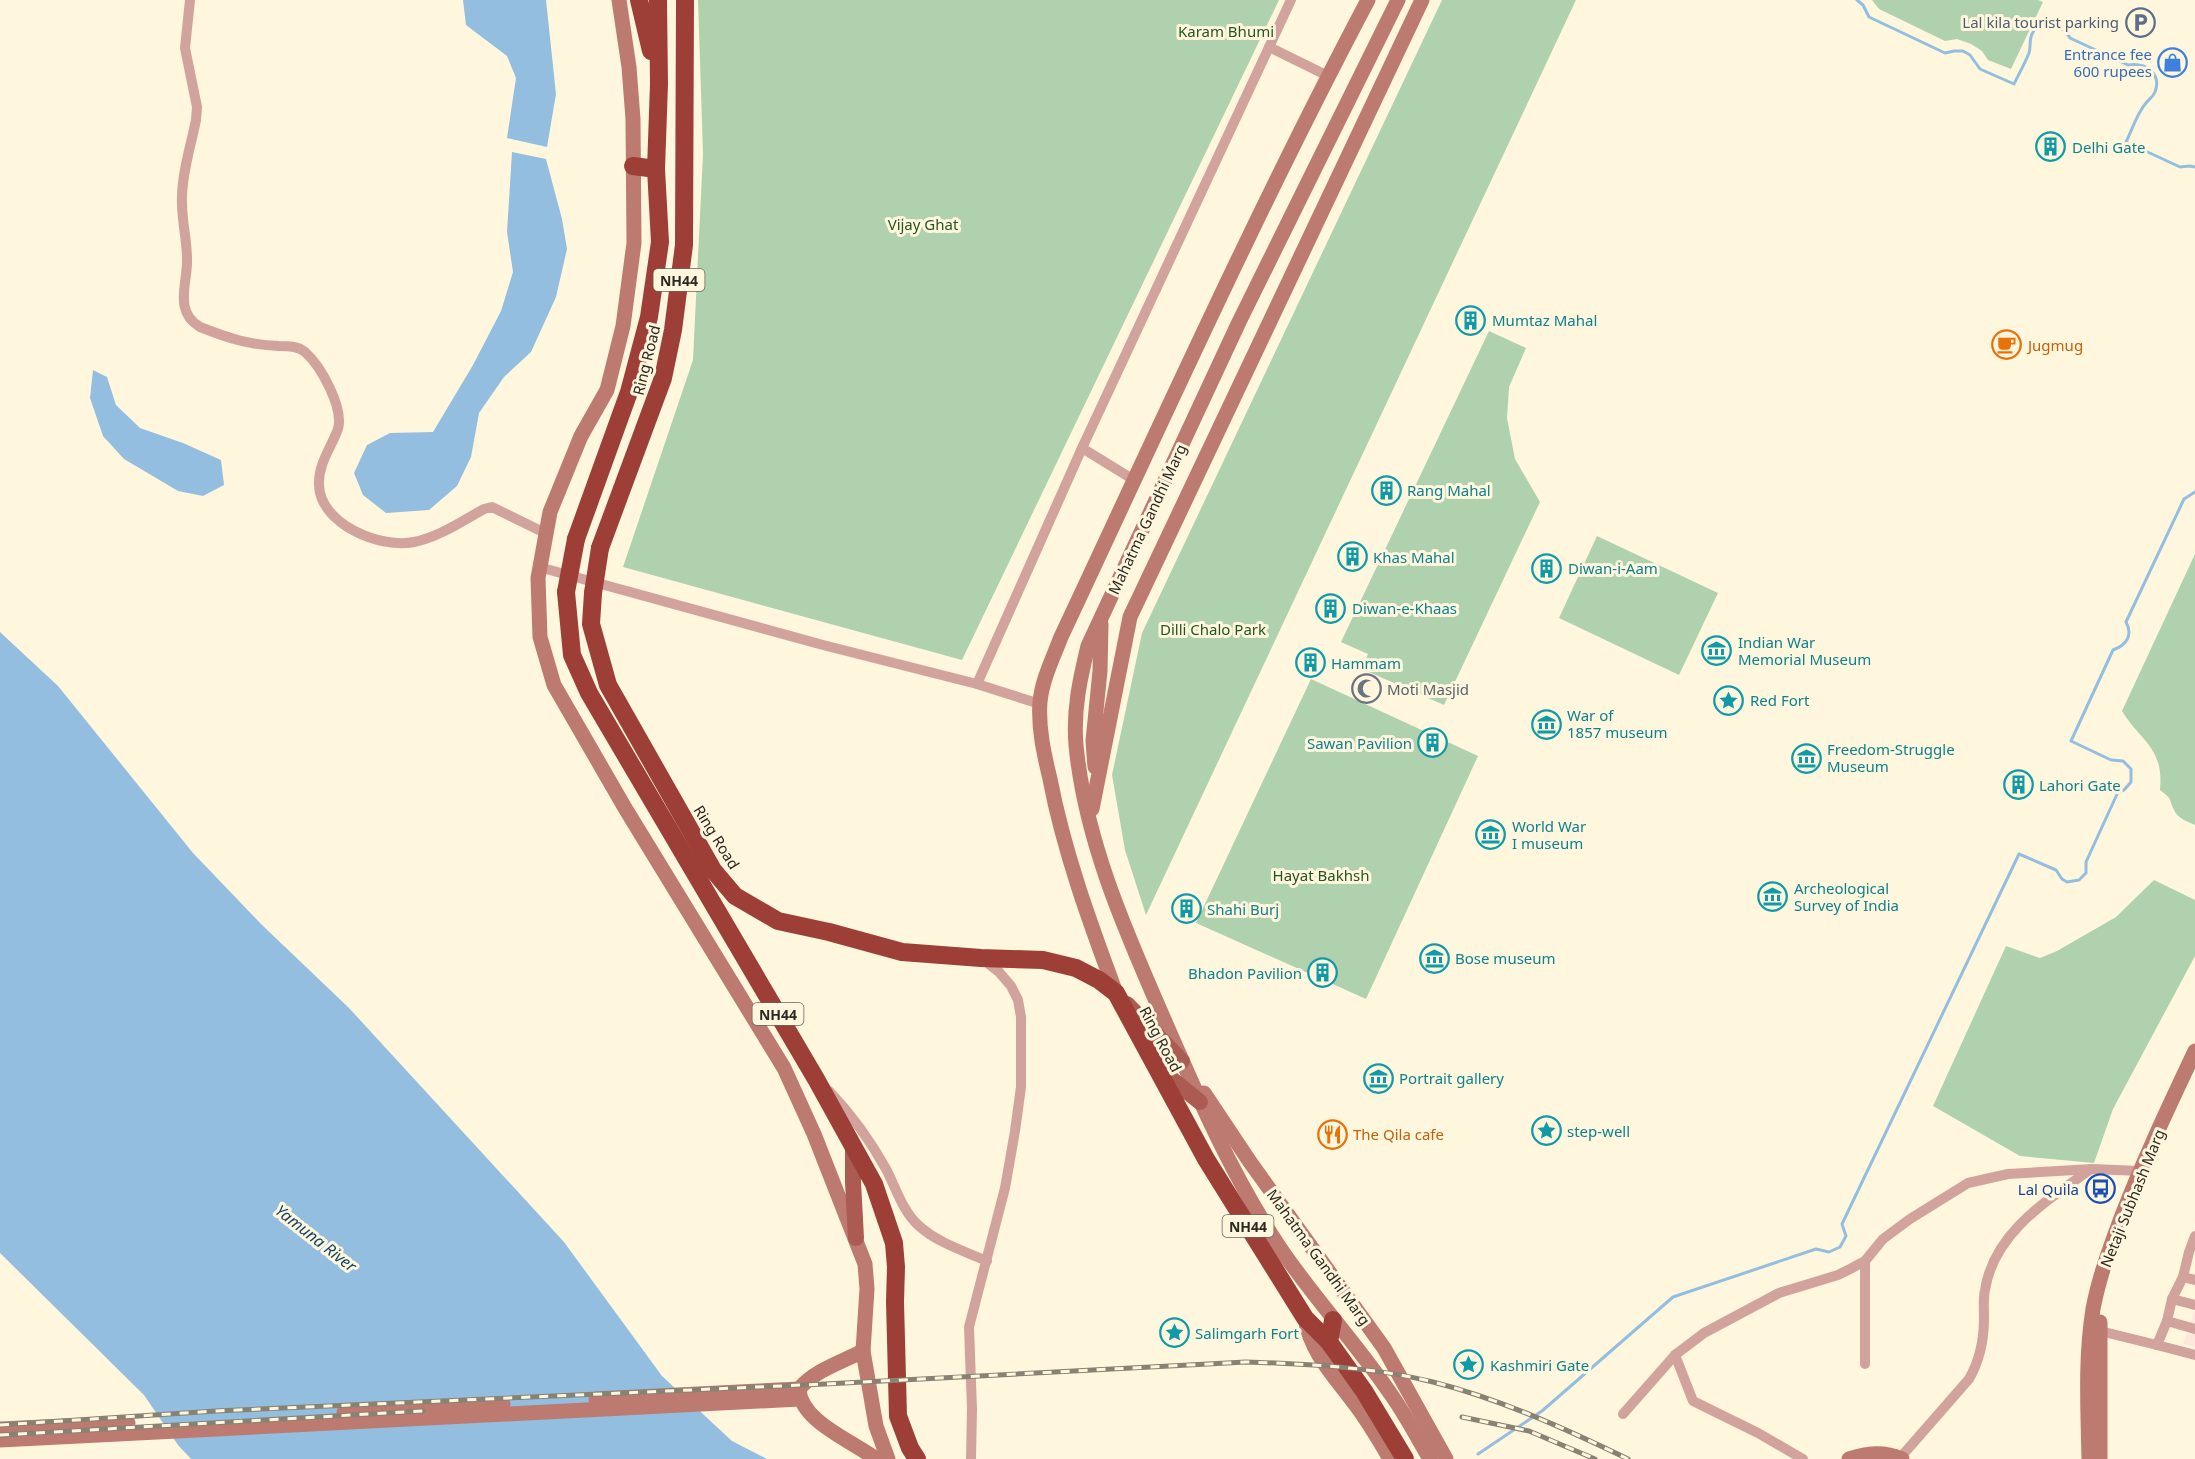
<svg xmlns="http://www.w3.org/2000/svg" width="2195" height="1459" font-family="'Noto Sans',sans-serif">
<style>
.commercial{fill:#fee7dc}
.green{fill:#afd1ad}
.water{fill:#93bee0}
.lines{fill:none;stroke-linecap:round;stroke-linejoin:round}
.stream{stroke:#93bee0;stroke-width:3}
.street{stroke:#d2a39d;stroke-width:10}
.secondary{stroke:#bd7a71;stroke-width:15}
.primary{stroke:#ac5b52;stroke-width:16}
.highway{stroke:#9d3f37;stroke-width:18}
.rail-casing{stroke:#888272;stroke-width:5}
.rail{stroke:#fff6de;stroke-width:3;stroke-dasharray:9;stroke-linecap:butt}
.highway-bridge{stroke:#9d3f37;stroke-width:18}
.labels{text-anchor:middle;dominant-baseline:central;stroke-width:6;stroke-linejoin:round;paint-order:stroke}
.shield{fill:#fff6de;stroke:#6c6659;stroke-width:1.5}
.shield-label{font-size:14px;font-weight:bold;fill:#2d2920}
.service-label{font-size:15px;fill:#4e5e75;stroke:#fff6de;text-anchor:end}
.park-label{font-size:15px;fill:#245624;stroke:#fff6de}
.shop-label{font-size:15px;fill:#366cbe;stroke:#fff6de;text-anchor:end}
.culture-label{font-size:15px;fill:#0d838f;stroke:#fff6de;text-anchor:start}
.food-label{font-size:15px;fill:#c56008;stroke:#fff6de;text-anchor:start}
.street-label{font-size:15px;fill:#2d2920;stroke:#fff6de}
.worship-label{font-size:15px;fill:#5b616d;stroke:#fff6de;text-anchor:start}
.transit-label{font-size:15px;fill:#164399;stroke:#fff6de;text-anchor:end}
.water-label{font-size:16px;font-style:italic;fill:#134566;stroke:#fff6de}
</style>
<rect width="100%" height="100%" fill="#fff6de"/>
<path class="commercial" d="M2195,1310V1347L2183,1344Z"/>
<g class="green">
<path d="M698,0H1279L962,660L623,567L693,360L703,154Z"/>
<path d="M1442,0H1576L1146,915L1125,850L1112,775L1142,633Z"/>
<path d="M1872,0H2038L2043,2L2011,69L1988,60L1982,51L1971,44L1957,39L1945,41L1879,9Z"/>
<path d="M1489,331L1526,348L1509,387L1507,418L1515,459L1540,502L1444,705L1362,669L1368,654L1341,642Z"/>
<path d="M1597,536L1718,593L1679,675L1559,618Z"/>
<path d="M2195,554V825C2188,822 2177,818 2174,810C2168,797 2173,800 2160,790C2164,747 2141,742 2122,711Z"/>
<path d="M1311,679L1478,756L1366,999L1196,923Z"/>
<path d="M2154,880L2195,900V956L2113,1109L2094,1163L2020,1156L1933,1106L2006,946L2040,958L2057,951L2116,917Z"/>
</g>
<g class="water">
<path d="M463,0H546L556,94L547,147L507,138L516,78L507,56L466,25Z"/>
<path d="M512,152L546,159L562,219L567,249L556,297L531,352L504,377L479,413L471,457L457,486L429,510L386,513L363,495L354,473L367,445L390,433L433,432L473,365L501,311L513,272L507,232Z"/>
<path d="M93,370L107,377L116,405L140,428L183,443L221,460L224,485L203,496L178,491L124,459L103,436L90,398Z"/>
<path d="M0,632L58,686L193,853L261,924L349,1008L564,1242L662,1376L732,1441L767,1459H191L178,1445L144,1395L0,1253Z"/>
</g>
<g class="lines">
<g class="stream">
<path d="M1857,0L1863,5L1869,17L1945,53L1954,51H1963L1970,55L1980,69L2014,84C2019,74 2025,63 2029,53C2031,47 2029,40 2032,34C2041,14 2062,24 2070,38L2128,65C2145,62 2162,73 2155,92C2153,97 2149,99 2146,103C2137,113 2132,130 2126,142L2180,167L2190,166L2195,167"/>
<path d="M1478,1454L1542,1411L1673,1297L1816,1249L1829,1252L1840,1247L1846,1236L1842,1224L2019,854L2056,870L2062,879L2067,882L2079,880L2086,873V862L2118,792L2124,790L2131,782V769L2123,761L2111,760L2071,741L2113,650C2127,645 2133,635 2126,622L2184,499L2195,492"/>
</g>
<g class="street">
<path d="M190,0L185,48L197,107L196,120C191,145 182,173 182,198C181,220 188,242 187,264C186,287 175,312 200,327C228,338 249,345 279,346C288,346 298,346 305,352C321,366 344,408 338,429C331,448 318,464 319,485C320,524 380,549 414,542C439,537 462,521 484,509L492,507L545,533"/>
<path d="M1269,47L1328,76"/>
<path d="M1082,448L1134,480"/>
<path d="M539,567L823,645L977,684L1040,704"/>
<path d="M977,684L1082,448L1291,0"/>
<path d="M829,1091C852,1115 870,1140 886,1169C896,1188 902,1210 918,1225C936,1242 964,1251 987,1261"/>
<path d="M2195,1236L2189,1252L2183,1277L2172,1299L2167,1321L2157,1345L2195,1355"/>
<path d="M1865,1261V1364"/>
<path d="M2183,1277L2195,1280"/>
<path d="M2172,1299L2195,1305"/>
<path d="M2167,1321L2195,1329"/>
<path d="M2100,1331L2157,1345"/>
<path d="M1675,1355L1693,1401L1758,1433L1803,1459"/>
<path d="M1623,1414L1675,1355L1704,1333L1779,1293L1838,1275L1850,1269L1865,1261L1883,1239L1910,1219L1968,1183L2008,1174L2092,1169L2140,1171"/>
<path d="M1900,1458L1969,1379C1980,1360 1984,1340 1984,1318C1984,1309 1983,1299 1985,1290C1994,1232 2048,1200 2091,1169"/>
<path d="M971,1459L972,1409L969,1327L1005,1188L1015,1131L1021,1087V1017L1018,1000L1011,986L999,972L984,960"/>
</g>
<g class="secondary">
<path d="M619,0L629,67L633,119L634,243L623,326L607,390L581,436L550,512L538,578L540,637L554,685L625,808L784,1068L814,1134L865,1264L867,1289L863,1351L876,1426L888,1459"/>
<path d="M1398,0L1239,322L1088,646C1080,679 1073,710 1076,745C1085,840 1125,930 1163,1017C1197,1095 1232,1176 1280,1248C1314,1298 1356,1343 1390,1393C1405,1414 1417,1437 1430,1459"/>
<path d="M1095,767L1093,741L1100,671L1101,624"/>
<path d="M1092,809L1130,617L1422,0"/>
<path d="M1116,993C1090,923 1064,852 1050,779C1044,754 1038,728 1040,702C1042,680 1053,658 1061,637C1161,424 1258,208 1368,0"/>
<path d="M1204,1093L1250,1162L1384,1348L1446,1459"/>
<path d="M1305,1318C1310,1352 1335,1377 1354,1403C1368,1421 1379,1440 1390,1459"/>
<path d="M2100,1322V1459"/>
<path d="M863,1351C842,1362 815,1370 799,1389C800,1421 852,1441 876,1459"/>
<path d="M596,1399L799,1389"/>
<path d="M344,1412L503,1404"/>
<path d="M0,1429L128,1423"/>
<path d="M0,1440L800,1399"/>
<path d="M1849,1459C1868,1453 1883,1451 1902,1459"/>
<path d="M2089,1459C2088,1409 2085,1359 2093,1309C2099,1277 2110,1248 2121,1218C2143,1161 2169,1106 2195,1051"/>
</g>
<g class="primary">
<path d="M1127,1004L1182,1061"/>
<path d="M1158,1068L1200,1102"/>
<path d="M853,1148V1182L856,1238"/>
</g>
<g class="highway">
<path d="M639,0L651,51"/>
<path d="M633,166L656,169"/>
<path d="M576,539L629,392L649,317L660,242L656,169L659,84L658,0"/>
<path d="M600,548L663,378L673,330L684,245L685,0"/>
<path d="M566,592L572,655L589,693L816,1079L874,1184L894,1243L896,1267L895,1302L898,1416L910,1448L917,1459"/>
<path d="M593,593L591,624L608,685L713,870L735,896L778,921L829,932L902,952L981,958L1043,960L1076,968L1099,980L1116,993L1206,1159L1305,1318L1329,1342L1364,1391L1405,1459"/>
<path d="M1329,1342L1333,1320"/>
</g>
<defs>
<g id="rail">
<path d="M1462,1417L1529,1431L1595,1459"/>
<path d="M0,1425L216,1411L825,1384L1246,1362C1309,1364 1372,1367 1433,1382C1500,1399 1566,1429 1628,1459"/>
<path d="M0,1435L423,1411"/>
</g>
</defs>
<use href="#rail" class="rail-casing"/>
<use href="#rail" class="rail"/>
<g class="highway-bridge">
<path d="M566,592L576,539"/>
<path d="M593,593L600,548"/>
</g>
</g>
<defs>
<symbol id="parking-ring" viewBox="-11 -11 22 22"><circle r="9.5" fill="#fff6de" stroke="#5c6f8a" stroke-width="1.5"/><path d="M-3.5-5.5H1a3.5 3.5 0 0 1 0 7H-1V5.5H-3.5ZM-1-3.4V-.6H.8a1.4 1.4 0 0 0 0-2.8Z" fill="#5c6f8a"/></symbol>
<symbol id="shop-ring" viewBox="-11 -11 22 22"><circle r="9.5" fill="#fff6de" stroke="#3f7fe0" stroke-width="1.5"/><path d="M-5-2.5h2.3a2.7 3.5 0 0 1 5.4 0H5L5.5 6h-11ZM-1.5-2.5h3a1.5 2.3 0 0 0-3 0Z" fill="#3f7fe0"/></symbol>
<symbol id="building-ring" viewBox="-11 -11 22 22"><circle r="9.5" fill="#fff6de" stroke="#0f9aa8" stroke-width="1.5"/><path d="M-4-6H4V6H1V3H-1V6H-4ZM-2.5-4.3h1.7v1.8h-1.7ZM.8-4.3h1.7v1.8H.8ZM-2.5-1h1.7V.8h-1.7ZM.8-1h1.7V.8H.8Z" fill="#0f9aa8"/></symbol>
<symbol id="cafe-ring" viewBox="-11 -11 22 22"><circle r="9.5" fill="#fff6de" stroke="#e8710a" stroke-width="1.5"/><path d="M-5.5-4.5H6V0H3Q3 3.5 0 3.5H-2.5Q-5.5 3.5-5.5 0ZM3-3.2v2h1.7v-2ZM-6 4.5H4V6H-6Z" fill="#e8710a"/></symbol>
<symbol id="museum-ring" viewBox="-11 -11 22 22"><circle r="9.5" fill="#fff6de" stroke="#0f9aa8" stroke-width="1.5"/><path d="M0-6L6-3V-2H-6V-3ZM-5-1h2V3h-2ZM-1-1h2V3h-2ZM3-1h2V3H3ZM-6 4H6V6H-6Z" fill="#0f9aa8"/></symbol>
<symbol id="mosque-ring" viewBox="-11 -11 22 22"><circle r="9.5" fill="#fff6de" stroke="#6b7280" stroke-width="1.5"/><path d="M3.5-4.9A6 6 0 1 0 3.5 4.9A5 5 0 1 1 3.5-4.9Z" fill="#6b7280"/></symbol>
<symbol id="sight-ring" viewBox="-11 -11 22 22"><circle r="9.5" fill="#fff6de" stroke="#0f9aa8" stroke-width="1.5"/><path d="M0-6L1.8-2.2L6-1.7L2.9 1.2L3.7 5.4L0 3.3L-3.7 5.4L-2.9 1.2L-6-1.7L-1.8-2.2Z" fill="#0f9aa8"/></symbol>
<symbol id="restaurant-ring" viewBox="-11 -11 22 22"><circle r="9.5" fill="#fff6de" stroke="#e8710a" stroke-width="1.5"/><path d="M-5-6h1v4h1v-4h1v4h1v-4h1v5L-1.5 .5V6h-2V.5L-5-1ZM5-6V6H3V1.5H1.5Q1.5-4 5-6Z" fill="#e8710a"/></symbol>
<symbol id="bus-ring" viewBox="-11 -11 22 22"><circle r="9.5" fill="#fff6de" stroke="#1a4fb4" stroke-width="1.5"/><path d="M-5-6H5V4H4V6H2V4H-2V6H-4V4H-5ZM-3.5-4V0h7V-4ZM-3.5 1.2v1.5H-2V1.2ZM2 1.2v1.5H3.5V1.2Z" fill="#1a4fb4"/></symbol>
</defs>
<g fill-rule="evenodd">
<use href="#parking-ring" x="2124" y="6" width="33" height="33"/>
<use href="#shop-ring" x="2156" y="46" width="33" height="33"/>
<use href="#building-ring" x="2034" y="130" width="33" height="33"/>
<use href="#building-ring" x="1454" y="304" width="33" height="33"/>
<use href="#cafe-ring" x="1990" y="328" width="33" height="33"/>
<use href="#building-ring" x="1370" y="474" width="33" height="33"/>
<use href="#building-ring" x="1336" y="540" width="33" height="33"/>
<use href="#building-ring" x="1530" y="552" width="33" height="33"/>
<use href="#building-ring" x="1314" y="592" width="33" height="33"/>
<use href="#museum-ring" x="1700" y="634" width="33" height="33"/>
<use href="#building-ring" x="1294" y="646" width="33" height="33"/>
<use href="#mosque-ring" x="1350" y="672" width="33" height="33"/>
<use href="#sight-ring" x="1712" y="684" width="33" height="33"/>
<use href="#museum-ring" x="1530" y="708" width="33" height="33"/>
<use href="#building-ring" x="1416" y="726" width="33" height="33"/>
<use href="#museum-ring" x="1790" y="742" width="33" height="33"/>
<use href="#building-ring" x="2002" y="768" width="33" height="33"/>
<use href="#museum-ring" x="1474" y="818" width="33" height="33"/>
<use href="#museum-ring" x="1756" y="880" width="33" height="33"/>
<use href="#building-ring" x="1170" y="892" width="33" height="33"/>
<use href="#museum-ring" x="1418" y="942" width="33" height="33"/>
<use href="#building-ring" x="1306" y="956" width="33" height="33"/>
<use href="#museum-ring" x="1362" y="1062" width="33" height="33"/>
<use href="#sight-ring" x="1530" y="1114" width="33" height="33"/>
<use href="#restaurant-ring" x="1316" y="1118" width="33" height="33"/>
<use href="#bus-ring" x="2084" y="1172" width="33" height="33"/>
<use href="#sight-ring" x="1158" y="1316" width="33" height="33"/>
<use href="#sight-ring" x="1452" y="1348" width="33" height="33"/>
</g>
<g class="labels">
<g class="shield">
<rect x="653.5" y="269" width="51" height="22" rx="4.5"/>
<rect x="752.5" y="1003" width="51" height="22" rx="4.5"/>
<rect x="1222.5" y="1215" width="51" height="22" rx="4.5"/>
</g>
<g class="shield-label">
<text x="679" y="280">NH44</text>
<text x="778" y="1014">NH44</text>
<text x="1248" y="1226">NH44</text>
</g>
<g class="service-label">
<text x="2119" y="22">Lal kila tourist parking</text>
</g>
<g class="park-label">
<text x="1226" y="31">Karam Bhumi</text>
<text x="923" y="224">Vijay Ghat</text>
<text x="1213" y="629">Dilli Chalo Park</text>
<text x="1321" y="875">Hayat Bakhsh</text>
</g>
<g class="shop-label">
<text x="2152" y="54">Entrance fee<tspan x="2152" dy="17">600 rupees</tspan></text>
</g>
<g class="culture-label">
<text x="2072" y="147">Delhi Gate</text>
<text x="1492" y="320">Mumtaz Mahal</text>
<text x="1407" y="490">Rang Mahal</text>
<text x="1373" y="557">Khas Mahal</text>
<text x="1568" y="568">Diwan-i-Aam</text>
<text x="1352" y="608">Diwan-e-Khaas</text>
<text x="1738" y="642">Indian War<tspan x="1738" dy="17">Memorial Museum</tspan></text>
<text x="1331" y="663">Hammam</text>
<text x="1750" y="700">Red Fort</text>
<text x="1567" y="715">War of<tspan x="1567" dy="17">1857 museum</tspan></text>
<text x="1412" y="743" text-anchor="end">Sawan Pavilion</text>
<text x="1827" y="749">Freedom-Struggle<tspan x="1827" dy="17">Museum</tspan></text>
<text x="2039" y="785">Lahori Gate</text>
<text x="1512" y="826">World War<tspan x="1512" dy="17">I museum</tspan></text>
<text x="1794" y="888">Archeological<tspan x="1794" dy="17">Survey of India</tspan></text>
<text x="1207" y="909">Shahi Burj</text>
<text x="1455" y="958">Bose museum</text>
<text x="1302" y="973" text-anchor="end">Bhadon Pavilion</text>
<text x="1399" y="1078">Portrait gallery</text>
<text x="1567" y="1131">step-well</text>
<text x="1195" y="1333">Salimgarh Fort</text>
<text x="1490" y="1365">Kashmiri Gate</text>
</g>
<g class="food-label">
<text x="2028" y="345">Jugmug</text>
<text x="1353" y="1134">The Qila cafe</text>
</g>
<g class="street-label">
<text transform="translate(646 360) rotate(-76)">Ring Road</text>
<text transform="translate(1147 519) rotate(-65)">Mahatma Gandhi Marg</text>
<text transform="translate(717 837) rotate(58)">Ring Road</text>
<text transform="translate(1161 1039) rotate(62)">Ring Road</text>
<text transform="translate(2132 1198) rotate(-68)">Netaji Subhash Marg</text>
<text transform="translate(1319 1257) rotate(54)">Mahatma Gandhi Marg</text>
</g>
<g class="worship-label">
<text x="1387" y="689">Moti Masjid</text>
</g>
<g class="transit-label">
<text x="2079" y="1189">Lal Quila</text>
</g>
<g class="water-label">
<text transform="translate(316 1238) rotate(38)">Yamuna River</text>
</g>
</g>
</svg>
